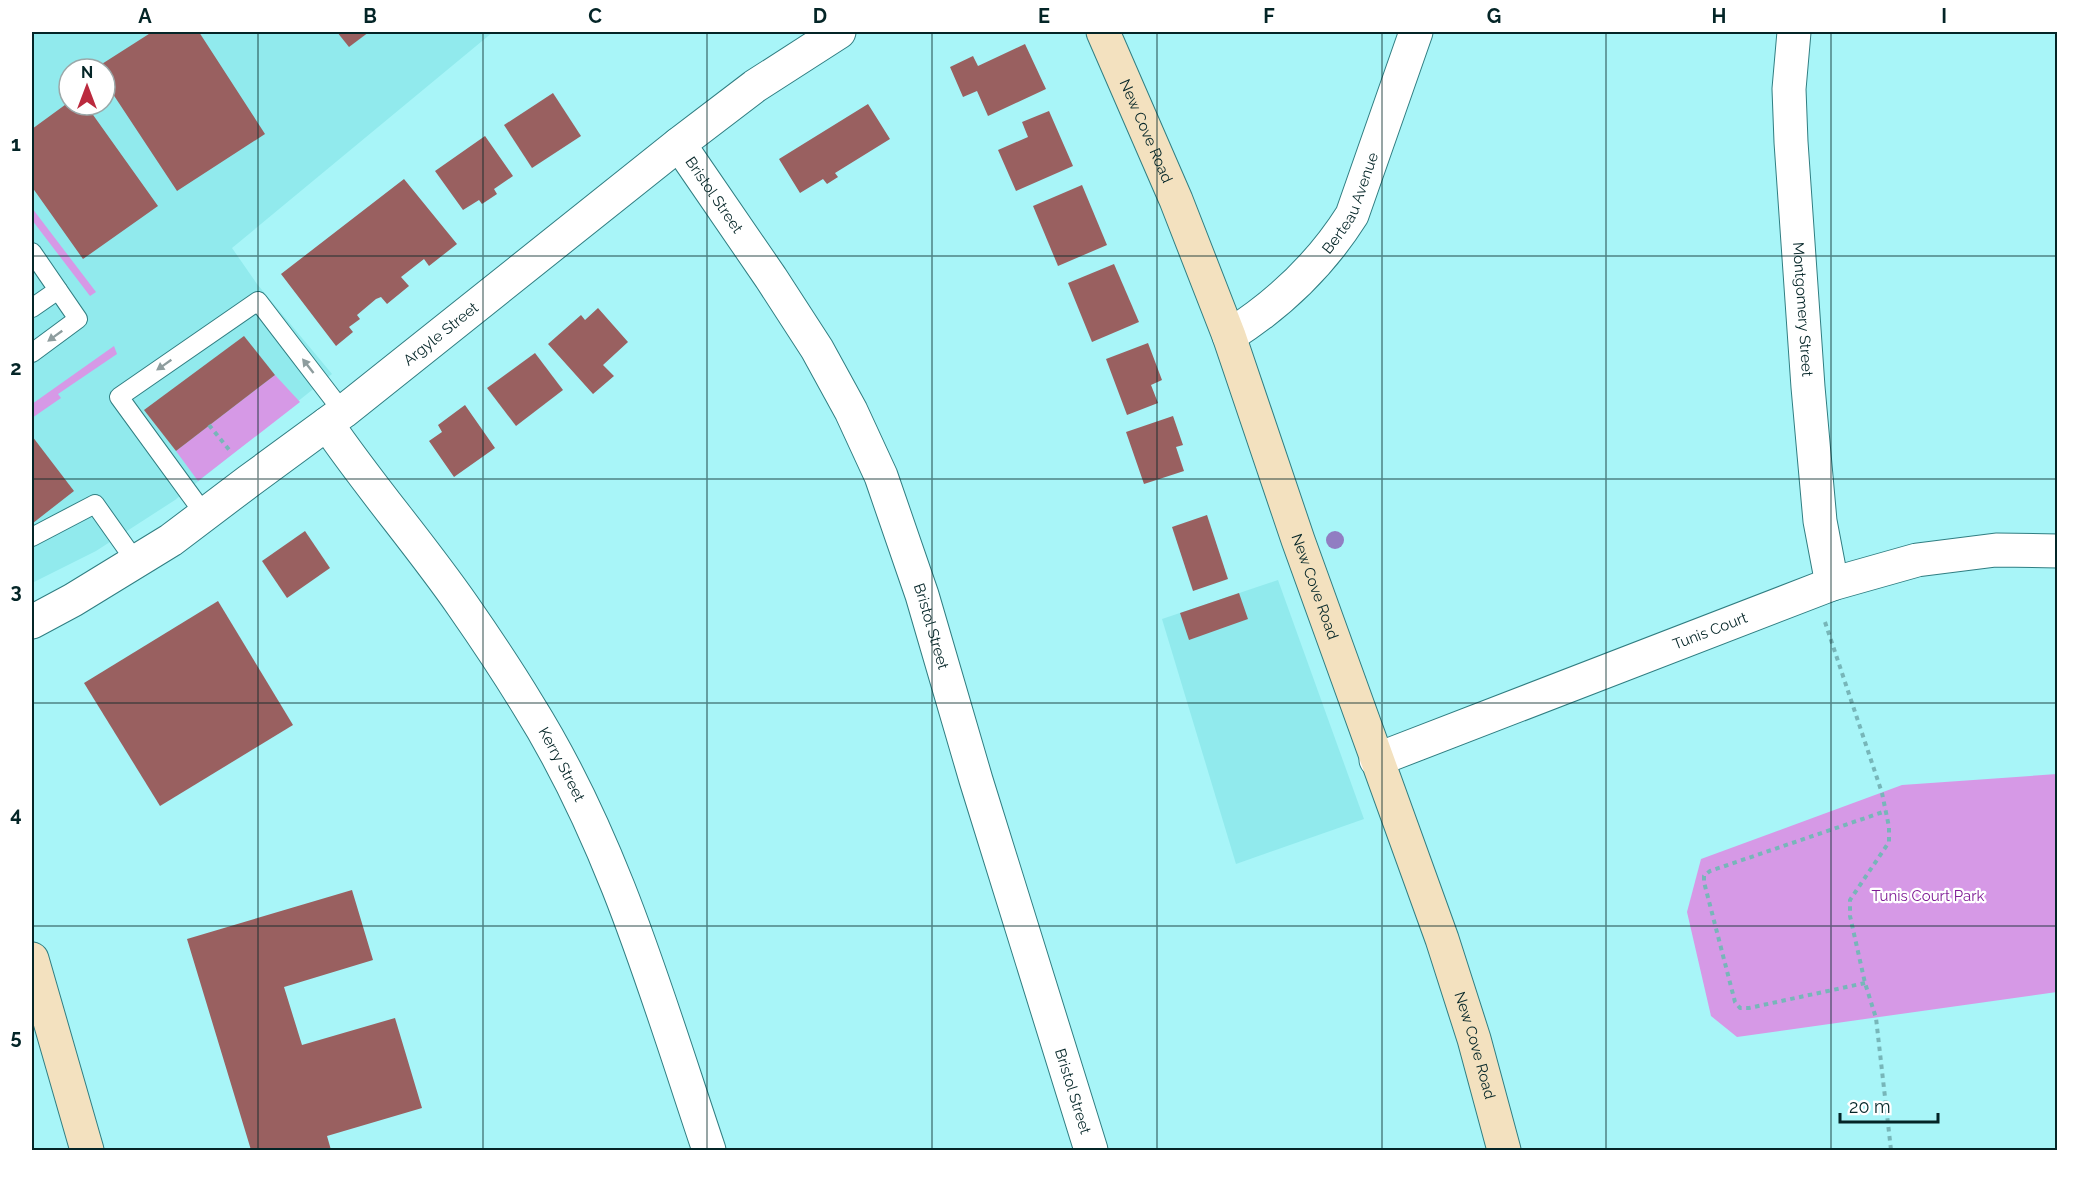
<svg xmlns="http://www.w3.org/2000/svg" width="2089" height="1182" font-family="Raleway,sans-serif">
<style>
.built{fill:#91eaed;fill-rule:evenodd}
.green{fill:#d699e6}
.building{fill:#996060}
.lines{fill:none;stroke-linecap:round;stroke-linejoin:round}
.lane-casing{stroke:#307e82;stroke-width:20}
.street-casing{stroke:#307e82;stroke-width:35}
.secondary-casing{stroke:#307e82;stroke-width:35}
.path{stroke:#77b6b9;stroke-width:4;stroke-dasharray:4.5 4.5;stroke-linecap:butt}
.lane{stroke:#fff;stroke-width:18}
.street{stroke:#fff;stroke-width:33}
.secondary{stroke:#f3e1bf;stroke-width:33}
.tree{fill:#917ec2}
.oneway{fill:#8e9d9e}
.grid{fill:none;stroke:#042527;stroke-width:1.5;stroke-opacity:0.55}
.labels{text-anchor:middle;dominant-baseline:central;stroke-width:4.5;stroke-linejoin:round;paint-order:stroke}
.street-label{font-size:15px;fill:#042527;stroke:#fff}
.park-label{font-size:15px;fill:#7f1c95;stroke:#fff}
.neatline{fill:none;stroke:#042527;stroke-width:2}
.grid-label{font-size:20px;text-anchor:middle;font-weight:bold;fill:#042527}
</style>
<rect width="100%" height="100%" fill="#a8f5f8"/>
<g class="built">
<path d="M32,32H493L232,248L257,284L332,374L175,500L96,551L32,583ZM69,69H105V105H69Z"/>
<path d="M1278,580L1364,819L1236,864L1162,619Z"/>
</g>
<g class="green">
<path d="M32,208L96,292L90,296L32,220Z"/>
<path d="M114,346L117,354L58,394L61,398L32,418V404Z"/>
<path d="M275,375L300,402L198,481L176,451Z"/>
<path d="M2057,774V992L1737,1037L1711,1016L1687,912L1701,859L1902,785Z"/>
</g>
<g class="building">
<path d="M152,32H199L265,134L177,191L105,82V69H94Z"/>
<path d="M337,32H369L349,47Z"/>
<path d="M1025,44L1046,89L988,116L977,91L963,97L950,67L973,56L978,66Z"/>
<path d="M553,93L581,136L532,168L504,125Z"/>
<path d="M69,102V105H86L158,206L83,259L32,187V129Z"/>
<path d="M868,104L890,139L835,173L838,177L827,184L823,179L800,193L779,159Z"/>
<path d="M1049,111L1073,166L1016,191L998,150L1028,137L1022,122Z"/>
<path d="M485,136L513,176L494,189L497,194L482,204L479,200L463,210L435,171Z"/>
<path d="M404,179L457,244L429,266L424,259L401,277L409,286L387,304L381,297L376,299L357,315L360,319L349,327L353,332L336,346L281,274Z"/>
<path d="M1082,185L1107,245L1058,266L1033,206Z"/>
<path d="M1114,264L1139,322L1092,342L1068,283Z"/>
<path d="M598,308L628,342L603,365L614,376L593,394L548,344L581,315L585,320Z"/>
<path d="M244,336L275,375L176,451L144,410Z"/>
<path d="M1148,343L1162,380L1151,385L1158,403L1127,415L1106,359Z"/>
<path d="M535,353L563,390L516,426L487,388Z"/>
<path d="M465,405L495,448L454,477L429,441L442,432L438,425Z"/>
<path d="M1173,416L1183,445L1176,447L1184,471L1144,484L1126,432Z"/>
<path d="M32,436L74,491L33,523L32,521Z"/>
<path d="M1207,515L1228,579L1193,591L1172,527Z"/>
<path d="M305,531L330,568L287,598L262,561Z"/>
<path d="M1239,593L1248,619L1189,640L1180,613Z"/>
<path d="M218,601L293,725L160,806L84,683Z"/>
<path d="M352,890L373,960L284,987L302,1045L395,1018L422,1108L327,1136L331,1150H251L187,939Z"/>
</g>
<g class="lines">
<defs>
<g id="lane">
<path d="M32,252L78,319L32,353"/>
<path d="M32,308L58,290"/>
<path d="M205,515L119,397L258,301L343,412"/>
<path d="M32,537L95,504L136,562"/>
</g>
<g id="street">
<path id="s1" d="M1794,32L1789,89L1791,142L1808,387L1820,521L1832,584"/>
<path id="s2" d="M679,144L771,278L817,349L851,411L881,476L922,595L976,780L1091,1150"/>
<path id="s3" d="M1229,336C1278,305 1321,264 1352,215L1416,32"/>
<path id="s4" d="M327,424C370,487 420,544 463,606C486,639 508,672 528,705C614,842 658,999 709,1150"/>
<path id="s5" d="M32,622L73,600L171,540L249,481L343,412L679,144L755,86L839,32"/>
<path id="s6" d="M1376,760L1832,584L1917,560L1996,550L2058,551"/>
</g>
<g id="secondary">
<path id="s7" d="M1103,32L1176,200L1229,336L1298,540L1442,939L1474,1039L1504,1150"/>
<path d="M32,959L87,1150"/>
</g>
</defs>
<use href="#lane" class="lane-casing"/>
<use href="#street" class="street-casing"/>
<use href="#secondary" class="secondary-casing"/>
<g class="path">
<path d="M209,425L231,452"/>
<path d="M1825,622L1882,793L1889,827V842L1850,900V916L1865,983L1876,1018L1891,1150"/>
<path d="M1865,983L1749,1008H1740L1735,1002L1704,882V876L1710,871L1886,811"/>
</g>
<use href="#lane" class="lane"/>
<use href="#street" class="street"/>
<use href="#secondary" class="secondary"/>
</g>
<circle class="tree" cx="1335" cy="540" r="9"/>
<defs><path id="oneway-solid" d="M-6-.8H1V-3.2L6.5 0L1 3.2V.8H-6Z" transform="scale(1.5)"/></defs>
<g class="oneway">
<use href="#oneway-solid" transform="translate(55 336) rotate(144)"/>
<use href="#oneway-solid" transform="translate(164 365) rotate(145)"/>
<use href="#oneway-solid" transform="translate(308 366) rotate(-128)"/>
</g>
<path class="grid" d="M258,32V1150M483,32V1150M707,32V1150M932,32V1150M1157,32V1150M1382,32V1150M1606,32V1150M1831,32V1150M32,256H2058M32,479H2058M32,703H2058M32,926H2058"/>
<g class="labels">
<g class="street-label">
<text stroke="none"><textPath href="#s7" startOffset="108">New Cove Road</textPath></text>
<text stroke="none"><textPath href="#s2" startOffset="62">Bristol Street</textPath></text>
<text stroke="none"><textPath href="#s3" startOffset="184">Berteau Avenue</textPath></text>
<text stroke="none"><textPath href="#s1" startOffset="278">Montgomery Street</textPath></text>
<text stroke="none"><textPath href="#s5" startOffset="501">Argyle Street</textPath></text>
<text stroke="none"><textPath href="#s7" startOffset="594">New Cove Road</textPath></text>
<text stroke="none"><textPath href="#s2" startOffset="548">Bristol Street</textPath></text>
<text stroke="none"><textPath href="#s6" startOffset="358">Tunis Court</textPath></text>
<text stroke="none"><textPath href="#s4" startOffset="414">Kerry Street</textPath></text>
<text stroke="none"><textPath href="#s7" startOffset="1080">New Cove Road</textPath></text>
<text stroke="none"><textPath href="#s2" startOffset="1034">Bristol Street</textPath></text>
</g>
<g class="park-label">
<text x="1928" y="896">Tunis Court Park</text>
</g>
</g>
<rect width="2089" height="1182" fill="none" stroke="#ffffff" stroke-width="66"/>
<g transform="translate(87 87)"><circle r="28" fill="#ffffff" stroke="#9ba8a9" stroke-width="1.5"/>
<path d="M0-4.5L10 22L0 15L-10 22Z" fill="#bb2a3e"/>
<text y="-9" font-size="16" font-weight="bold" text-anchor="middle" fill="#042527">N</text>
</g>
<path d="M1840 1113v9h98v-9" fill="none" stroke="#042527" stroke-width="3"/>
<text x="1849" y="1113" font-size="18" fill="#042527" stroke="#ffffff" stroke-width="4.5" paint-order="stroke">20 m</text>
<rect x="33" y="33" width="2023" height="1116" class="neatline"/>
<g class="grid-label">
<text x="145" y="23">A</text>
<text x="370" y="23">B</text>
<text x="595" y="23">C</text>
<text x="820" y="23">D</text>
<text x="1044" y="23">E</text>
<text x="1269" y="23">F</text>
<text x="1494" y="23">G</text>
<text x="1719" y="23">H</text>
<text x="1944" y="23">I</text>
<text x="16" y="151">1</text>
<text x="16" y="375">2</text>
<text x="16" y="598">3</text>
<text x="16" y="821">4</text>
<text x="16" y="1044">5</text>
</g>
</svg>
